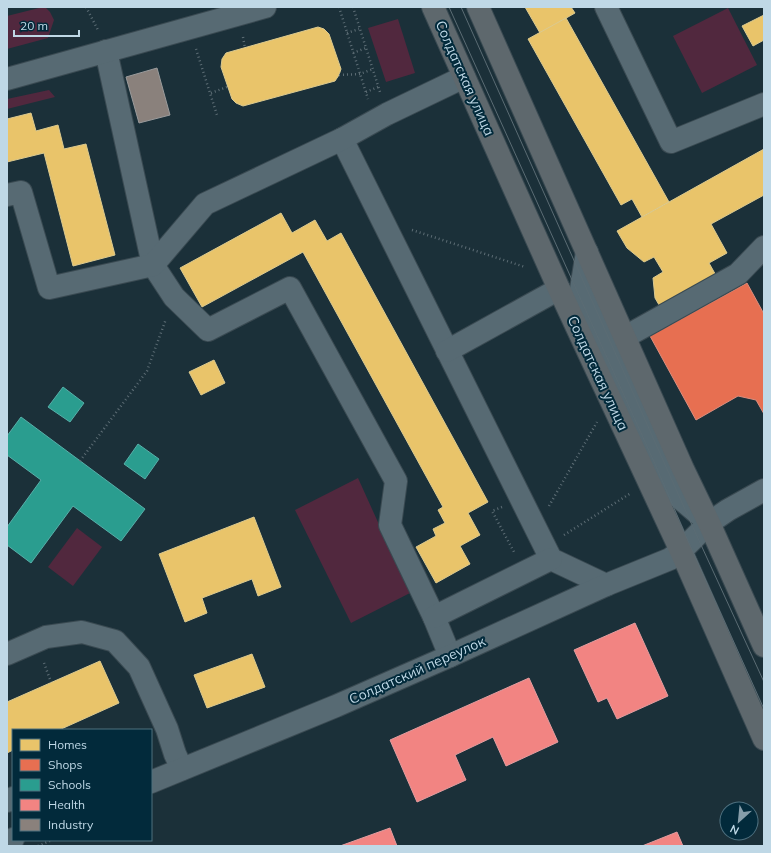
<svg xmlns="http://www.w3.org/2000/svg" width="771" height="853" font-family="Mulish,sans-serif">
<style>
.green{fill:#51283e}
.homes{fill:#e9c46a;stroke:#dcca8f}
.shops{fill:#e76f51;stroke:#db8e7e}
.schools{fill:#2a9d8f;stroke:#57afa9}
.health{fill:#f28482;stroke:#e39da0}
.industry{fill:#8a817c;stroke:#9a9b9c}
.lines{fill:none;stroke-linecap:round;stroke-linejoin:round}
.minor-casing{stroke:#3a4a52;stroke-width:24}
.major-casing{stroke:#3a4a52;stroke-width:24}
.path{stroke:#5d6d75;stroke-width:2.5;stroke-dasharray:1 3;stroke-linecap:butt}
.minor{stroke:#576a73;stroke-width:22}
.major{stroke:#5e686d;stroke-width:22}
.tram{stroke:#5b6c74;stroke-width:1}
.labels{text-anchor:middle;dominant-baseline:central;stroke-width:4;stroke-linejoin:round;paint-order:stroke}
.street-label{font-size:14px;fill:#bfd8e6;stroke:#022a3b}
</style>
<rect width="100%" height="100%" fill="#1b3039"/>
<g class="green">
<path d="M39,8H46L50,12L54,20L48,38L7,49V16Z"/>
<path d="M728,8L757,65L702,93L673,36Z"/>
<path d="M398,19L415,73L386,82L368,28Z"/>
<path d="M49,90L55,97L7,109V99Z"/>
<path d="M358,478L410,593L351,623L295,510Z"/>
<path d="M77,528L102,547L73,586L48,567Z"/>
</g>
<g class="homes">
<path d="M525,7H571L575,13L540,33Z"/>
<path d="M764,15V40L753,46L742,26Z"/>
<path d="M566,18L669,202L642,217L632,199L621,205L528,39Z"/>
<path d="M318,27L324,29L329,34L341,69L339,75L335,81L243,106L236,103L232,99L221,67L222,59L226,53Z"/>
<path d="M31,113L36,131L58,125L64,149L86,144L115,255L73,266L44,153L7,162V119Z"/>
<path d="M764,149V195L711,224L727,253L709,263L718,279L662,310L655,298L653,278L663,272L654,257L644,262L627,248L617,231Z"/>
<path d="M281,213L292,233L315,220L327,241L341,233L488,502L468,513L480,535L460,546L470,564L436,583L416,547L436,536L433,529L445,523L438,510L443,507L303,252L202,307L180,268Z"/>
<path d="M214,360L225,383L201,395L189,372Z"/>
<path d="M254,517L281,587L258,596L252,579L202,598L207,613L185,622L159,554Z"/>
<path d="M252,654L265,687L207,708L194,675Z"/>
<path d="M100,661L119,703L59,730H13V750L7,753V702Z"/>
</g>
<path class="shops" d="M747,283L764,314V414L756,400L738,396L696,420L650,336Z"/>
<g class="schools">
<path d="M63,387L84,403L70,422L48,407Z"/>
<path d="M21,417L145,509L121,541L73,506L31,563L7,545V527L41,480L7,455V436Z"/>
<path d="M138,444L159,459L145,479L124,464Z"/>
</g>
<g class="health">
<path d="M635,623L668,696L617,719L607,698L598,702L574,650Z"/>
<path d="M529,678L558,742L506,766L493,737L455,755L466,780L417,802L390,740Z"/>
<path d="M390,828L397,846H340Z"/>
<path d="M677,832L683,846H642Z"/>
</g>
<path class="industry" d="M157,68L170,115L139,123L126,77Z"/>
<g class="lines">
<defs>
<g id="minor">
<path d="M606,7L671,142L764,104"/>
<path d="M106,51L153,265L174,297L208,330L290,288L396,481L390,525L434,617L450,656"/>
<path d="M7,79L265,7"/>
<path d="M342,139L551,559L606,585"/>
<path d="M7,195L21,192L49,288L153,265L205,204L342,139L387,114L464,77"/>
<path d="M587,252L581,289L675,494L709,523"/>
<path d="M625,337L738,274L764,247"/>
<path d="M447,351L559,289"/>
<path d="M434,617L551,559"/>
<path d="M7,654L46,637L82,632L115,641L139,667L167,729L175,754L182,769"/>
<path d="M151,782L336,706L450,656L606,585L670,559L681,551L709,523L728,510L764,490"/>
<path d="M7,801L13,798"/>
<path d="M7,842L13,839"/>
</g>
<g id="major">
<path d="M433,7L559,289L681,551L764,739"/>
<path d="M478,7L683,469L709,523L764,646"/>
</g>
</defs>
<use href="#minor" class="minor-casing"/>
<use href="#major" class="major-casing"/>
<g class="path">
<path d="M86,7L98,30"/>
<path d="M339,7L368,99"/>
<path d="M353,7L380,92"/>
<path d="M347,33L359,29"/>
<path d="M243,37L245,48"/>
<path d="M196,49L217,115"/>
<path d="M353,53L366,48"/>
<path d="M339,75L360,74L373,69"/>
<path d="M366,92L378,87"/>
<path d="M211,93L227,87"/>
<path d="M412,230L525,267"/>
<path d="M80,461L147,371L166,319"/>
<path d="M549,506L597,422"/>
<path d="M502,507L492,511L514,552"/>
<path d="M564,535L631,493"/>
<path d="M44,663L51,682"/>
<path d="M38,846L52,840"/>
</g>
<use href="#minor" class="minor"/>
<use href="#major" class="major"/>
<g class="tram">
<path d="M449,7L655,464L689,543L764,709"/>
<path d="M461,7L696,534L764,682"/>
</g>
</g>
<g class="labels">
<g class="street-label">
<text transform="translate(465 78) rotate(66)">Солдатская улица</text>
<text transform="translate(598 373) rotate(65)">Солдатская улица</text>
<text transform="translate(417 670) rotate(-24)">Солдатский переулок</text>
</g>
</g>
<rect width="771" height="853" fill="none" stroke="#bfd8e6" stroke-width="16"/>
<rect x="12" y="729" width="140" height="112" fill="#022a3b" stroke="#4e707f"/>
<rect x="20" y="739" width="20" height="12" fill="#e9c46a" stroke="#4e707f"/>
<text x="48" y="749" font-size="12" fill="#bfd8e6">Homes</text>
<rect x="20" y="759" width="20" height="12" fill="#e76f51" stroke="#4e707f"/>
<text x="48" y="769" font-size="12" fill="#bfd8e6">Shops</text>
<rect x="20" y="779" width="20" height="12" fill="#2a9d8f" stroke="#4e707f"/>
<text x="48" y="789" font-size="12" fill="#bfd8e6">Schools</text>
<rect x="20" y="799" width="20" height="12" fill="#f28482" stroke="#4e707f"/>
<text x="48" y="809" font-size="12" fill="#bfd8e6">Health</text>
<rect x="20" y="819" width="20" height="12" fill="#8a817c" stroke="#4e707f"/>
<text x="48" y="829" font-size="12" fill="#bfd8e6">Industry</text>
<g transform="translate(739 821) rotate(207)"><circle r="19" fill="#022a3b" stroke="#4e707f"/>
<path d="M0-3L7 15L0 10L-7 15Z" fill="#869da9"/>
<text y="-6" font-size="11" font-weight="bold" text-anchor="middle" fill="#bfd8e6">N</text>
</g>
<path d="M14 30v6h65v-6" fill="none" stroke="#bfd8e6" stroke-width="2"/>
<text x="20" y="30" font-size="12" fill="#bfd8e6" stroke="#022a3b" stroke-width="3" paint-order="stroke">20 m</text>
</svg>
